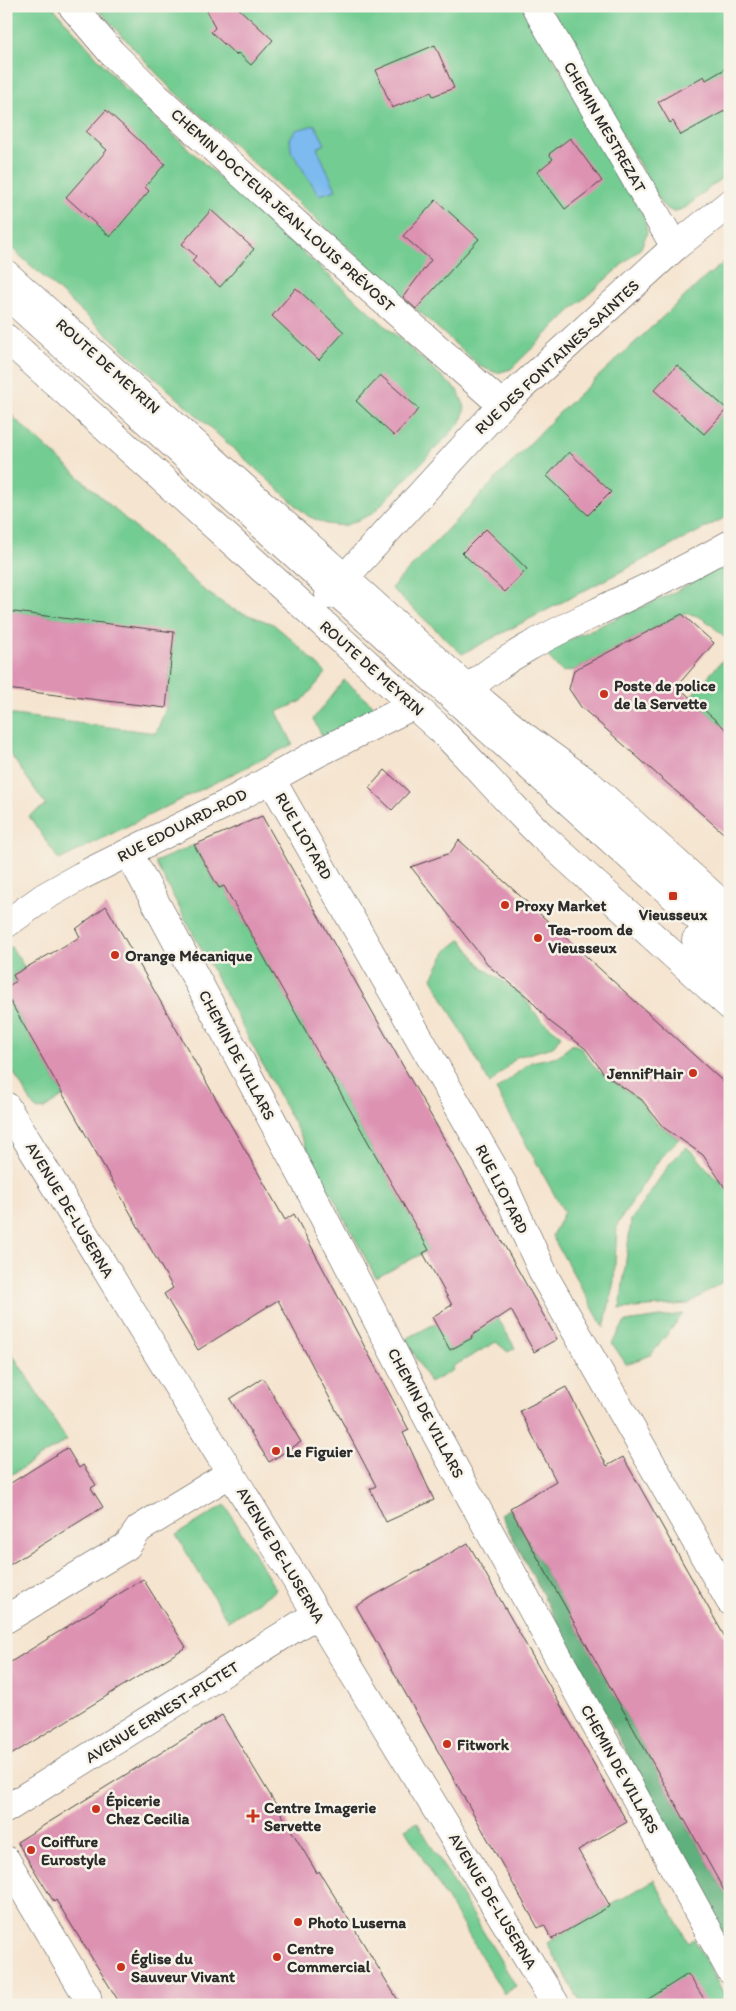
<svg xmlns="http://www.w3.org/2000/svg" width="736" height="2011" font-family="Itim,sans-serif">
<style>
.green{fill:#73cc92;stroke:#4f7c5e}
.forest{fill:#5eb07c;stroke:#446e54}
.water{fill:#7cbaef;stroke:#54728d}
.building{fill:#dd92b2}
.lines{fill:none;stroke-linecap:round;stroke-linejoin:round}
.minor-casing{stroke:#494744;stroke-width:29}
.major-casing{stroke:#494744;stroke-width:29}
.minor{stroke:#fff;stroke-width:28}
.major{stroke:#fff;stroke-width:28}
.poi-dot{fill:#c8321e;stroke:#f7f3e8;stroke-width:2}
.labels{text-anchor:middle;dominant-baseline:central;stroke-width:5;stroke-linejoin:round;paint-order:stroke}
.street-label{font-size:16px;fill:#2b2b2b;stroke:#f7f3e8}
.poi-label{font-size:16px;font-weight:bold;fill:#2b2b2b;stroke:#f7f3e8;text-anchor:start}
</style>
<rect width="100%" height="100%" fill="#f7f3e8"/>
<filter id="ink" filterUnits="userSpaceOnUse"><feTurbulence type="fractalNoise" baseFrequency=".02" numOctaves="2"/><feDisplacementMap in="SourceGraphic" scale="10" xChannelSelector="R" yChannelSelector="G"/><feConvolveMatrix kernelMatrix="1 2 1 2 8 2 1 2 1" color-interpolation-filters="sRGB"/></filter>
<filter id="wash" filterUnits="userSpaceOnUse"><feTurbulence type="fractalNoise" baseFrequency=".0096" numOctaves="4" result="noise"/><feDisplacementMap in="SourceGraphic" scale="20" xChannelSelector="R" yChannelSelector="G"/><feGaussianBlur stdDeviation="1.12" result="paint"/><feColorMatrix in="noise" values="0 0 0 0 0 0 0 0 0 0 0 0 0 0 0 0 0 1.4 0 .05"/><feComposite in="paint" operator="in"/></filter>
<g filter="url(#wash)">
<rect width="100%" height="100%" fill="#f5e4cf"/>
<g class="green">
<path d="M6,6H52L124,88L209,168L458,391L465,407L461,422L372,514L344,526L326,524L308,516L6,243Z"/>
<path d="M95,6H524L645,219L647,233L641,248L571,310L511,369L497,373L481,367L170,88Z"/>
<path d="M549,6H730V171L685,208L673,212L663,206Z"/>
<path d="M730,258V515L462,654L391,588L563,409L707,276Z"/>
<path d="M6,407L15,419L205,591L232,609L273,624L290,638L326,673L302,701L277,712L293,744L59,860L29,816L46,805L6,748V714L156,733L166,708L174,633L6,611Z"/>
<path d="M730,561V643C715,629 703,612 682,614L574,670L562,672L546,654L548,649L671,594Z"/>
<path d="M728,654L730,656V733L690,697Z"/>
<path d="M344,680L380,711L324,739L313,719Z"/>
<path d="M194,845L218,888L224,886L429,1250L376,1278L155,862Z"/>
<path d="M461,939L482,967L521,994L540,1019L561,1035L553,1047L517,1057L490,1084L432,978L447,950Z"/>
<path d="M7,946L12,948L25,968L13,975L16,981L6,988Z"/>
<path d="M6,994L64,1096L44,1109L38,1110L34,1107L6,1060Z"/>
<path d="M573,1044L580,1047L596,1069L638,1099L655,1122L679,1139L660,1158L617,1225L614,1281L604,1328L552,1236L564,1212L496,1090L531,1062L558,1056Z"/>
<path d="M686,1147L694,1153L713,1176L730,1188V1277L688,1304L620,1309L631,1220L671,1162Z"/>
<path d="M683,1314L651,1355L626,1364L612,1343L625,1322Z"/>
<path d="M498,1318L515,1348L508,1352L496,1342L452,1367L453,1370L430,1383L406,1339L436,1323L451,1350L472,1338L468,1330Z"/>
<path d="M6,1344L67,1440L6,1478Z"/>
<path d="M225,1505L276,1590L228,1621L176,1535Z"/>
<path d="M417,1822L516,1986L504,1994L405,1829Z"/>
<path d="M654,1880L688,1942L694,1939L730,2005H582L547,1943Z"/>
</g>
<path class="forest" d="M510,1508L730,1901V1948L500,1514Z"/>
<path class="water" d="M315,125L325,144L317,148L336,190L319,195L291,151L290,138L296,130Z"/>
<g id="blocks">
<g class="building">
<path d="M205,6H236L273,40L251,65L238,53L236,55L211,32L215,28Z"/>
<path d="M435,45L454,88L433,96L431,92L392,108L376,70Z"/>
<path d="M730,66V108L681,135L673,121L670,123L658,102L704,76L706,80Z"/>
<path d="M106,110L165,164L145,187L149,191L110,237L66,197L107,150L86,132Z"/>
<path d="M570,138L602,181L565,209L537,172L553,159L549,154Z"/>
<path d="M436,200L479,239L416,309L403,297L431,260L403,236Z"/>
<path d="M211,210L254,249L220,287L192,261L196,256L182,244Z"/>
<path d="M296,288L344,332L319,360L272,316Z"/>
<path d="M677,365L727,409L704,434L654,390Z"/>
<path d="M380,375L419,409L394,436L356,401Z"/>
<path d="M569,452L611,492L588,515L547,476Z"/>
<path d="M486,529L527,569L505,592L462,553Z"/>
<path d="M6,611L174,632L166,708L6,689Z"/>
<path d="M682,614L714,643L677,686L730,733V839L581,707L569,689L574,670Z"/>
<path d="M385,770L409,792L392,810L369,788Z"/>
<path d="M262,816L557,1339L534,1352L511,1310L471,1336L472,1338L450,1350L432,1317L452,1305L423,1253L429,1250L224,886L219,888L194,845Z"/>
<path d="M459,840L730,1088V1195L703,1155L663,1127L642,1100L605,1075L586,1049L549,1021L530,999L490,967L411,867L450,853Z"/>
<path d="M106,906L285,1220L294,1214L409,1430L403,1433L434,1500L386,1522L370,1489L376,1486L278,1300L198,1350L164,1294L173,1288L6,994V988L16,981L13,975L80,937L76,929Z"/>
<path d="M263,1378L301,1442L269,1462L230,1399Z"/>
<path d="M566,1387L607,1466L623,1457L730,1646V1901L510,1508L556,1481L520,1411Z"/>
<path d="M67,1448L79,1468L83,1465L96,1485L91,1488L103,1507L6,1567V1486Z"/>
<path d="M468,1543L627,1822L578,1850L610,1906L552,1939L544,1925L538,1928L356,1606Z"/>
<path d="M143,1579L186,1647L6,1758V1665Z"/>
<path d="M222,1715L317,1873L319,1871L401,2005H121L56,1900L54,1902L17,1842Z"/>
<path d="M688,1974L708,2005H639Z"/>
</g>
</g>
</g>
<g filter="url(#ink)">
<use href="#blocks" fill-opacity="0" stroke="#494744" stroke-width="1"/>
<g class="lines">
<defs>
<g id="minor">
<path d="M72,6L111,52L157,97L301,228L502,405"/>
<path d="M535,6L675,247"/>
<path d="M6,294L730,947"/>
<path d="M329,595L502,405L675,247L730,203"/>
<path d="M468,689C505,657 549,635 593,614C639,591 685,570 730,544"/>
<path d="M271,779L504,1186L546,1279L730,1601"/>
<path d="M129,853L308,1187L436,1434L730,1970"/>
<path d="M6,924L44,897L81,876L226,804L316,754L414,705"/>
<path d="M696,940L730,971"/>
<path d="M6,1106L556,2005"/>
<path d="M6,1619L127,1546L139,1529L231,1473"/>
<path d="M6,1809L317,1614"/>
<path d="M6,1860L87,1996L88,2005"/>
</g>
<g id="major">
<path d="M6,274L485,704L521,734L588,783L730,911"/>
<path d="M6,338L440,729C475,763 506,801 541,835L730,1006"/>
</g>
</defs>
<use href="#minor" class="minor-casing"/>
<use href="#major" class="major-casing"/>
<use href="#minor" class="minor"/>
<use href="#major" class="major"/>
</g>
</g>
<g class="poi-dot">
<circle cx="604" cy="694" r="5"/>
<rect x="668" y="891" width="10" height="10" rx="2.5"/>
<circle cx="505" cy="905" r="5"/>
<circle cx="538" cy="938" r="5"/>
<circle cx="115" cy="955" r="5"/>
<circle cx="693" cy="1073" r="5"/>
<circle cx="276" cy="1451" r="5"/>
<circle cx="447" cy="1744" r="5"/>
<circle cx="96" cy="1809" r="5"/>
<path d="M250.5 1808.5h5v5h5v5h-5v5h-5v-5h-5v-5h5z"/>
<circle cx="31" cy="1850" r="5"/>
<circle cx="298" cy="1922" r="5"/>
<circle cx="277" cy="1957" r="5"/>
<circle cx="121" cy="1967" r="5"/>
</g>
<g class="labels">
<g class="street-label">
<text transform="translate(605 127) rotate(60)">CHEMIN MESTREZAT</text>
<text transform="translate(283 210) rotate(42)">CHEMIN DOCTEUR JEAN-LOUIS PRÉVOST</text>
<text transform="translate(557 357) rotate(-43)">RUE DES FONTAINES-SAINTES</text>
<text transform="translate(108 366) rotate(42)">ROUTE DE MEYRIN</text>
<text transform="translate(372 668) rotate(42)">ROUTE DE MEYRIN</text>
<text transform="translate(182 825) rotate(-27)">RUE EDOUARD-ROD</text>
<text transform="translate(304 836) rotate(60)">RUE LIOTARD</text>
<text transform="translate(237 1055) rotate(62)">CHEMIN DE VILLARS</text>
<text transform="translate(502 1189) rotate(63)">RUE LIOTARD</text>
<text transform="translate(70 1210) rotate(59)">AVENUE DE-LUSERNA</text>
<text transform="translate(426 1413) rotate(62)">CHEMIN DE VILLARS</text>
<text transform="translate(281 1555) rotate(59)">AVENUE DE-LUSERNA</text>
<text transform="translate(162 1712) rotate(-32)">AVENUE ERNEST-PICTET</text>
<text transform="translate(620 1769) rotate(61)">CHEMIN DE VILLARS</text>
<text transform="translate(493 1901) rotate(59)">AVENUE DE-LUSERNA</text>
</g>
<g class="poi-label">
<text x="614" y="685">Poste de police<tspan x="614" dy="18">de la Servette</tspan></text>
<text x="515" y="905">Proxy Market</text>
<text x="673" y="914" text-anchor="middle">Vieusseux</text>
<text x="548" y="929">Tea-room de<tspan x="548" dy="18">Vieusseux</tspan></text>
<text x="125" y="955">Orange Mécanique</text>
<text x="683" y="1073" text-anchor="end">Jennif’Hair</text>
<text x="286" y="1451">Le Figuier</text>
<text x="457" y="1744">Fitwork</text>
<text x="106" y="1800">Épicerie<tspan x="106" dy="18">Chez Cecilia</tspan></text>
<text x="264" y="1807">Centre Imagerie<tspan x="264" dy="18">Servette</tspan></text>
<text x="41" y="1841">Coiffure<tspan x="41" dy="18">Eurostyle</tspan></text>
<text x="308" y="1922">Photo Luserna</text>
<text x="287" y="1948">Centre<tspan x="287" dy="18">Commercial</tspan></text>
<text x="131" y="1958">Église du<tspan x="131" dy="18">Sauveur Vivant</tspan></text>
</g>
</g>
<rect width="736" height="2011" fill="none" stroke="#f7f3e8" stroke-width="25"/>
</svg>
